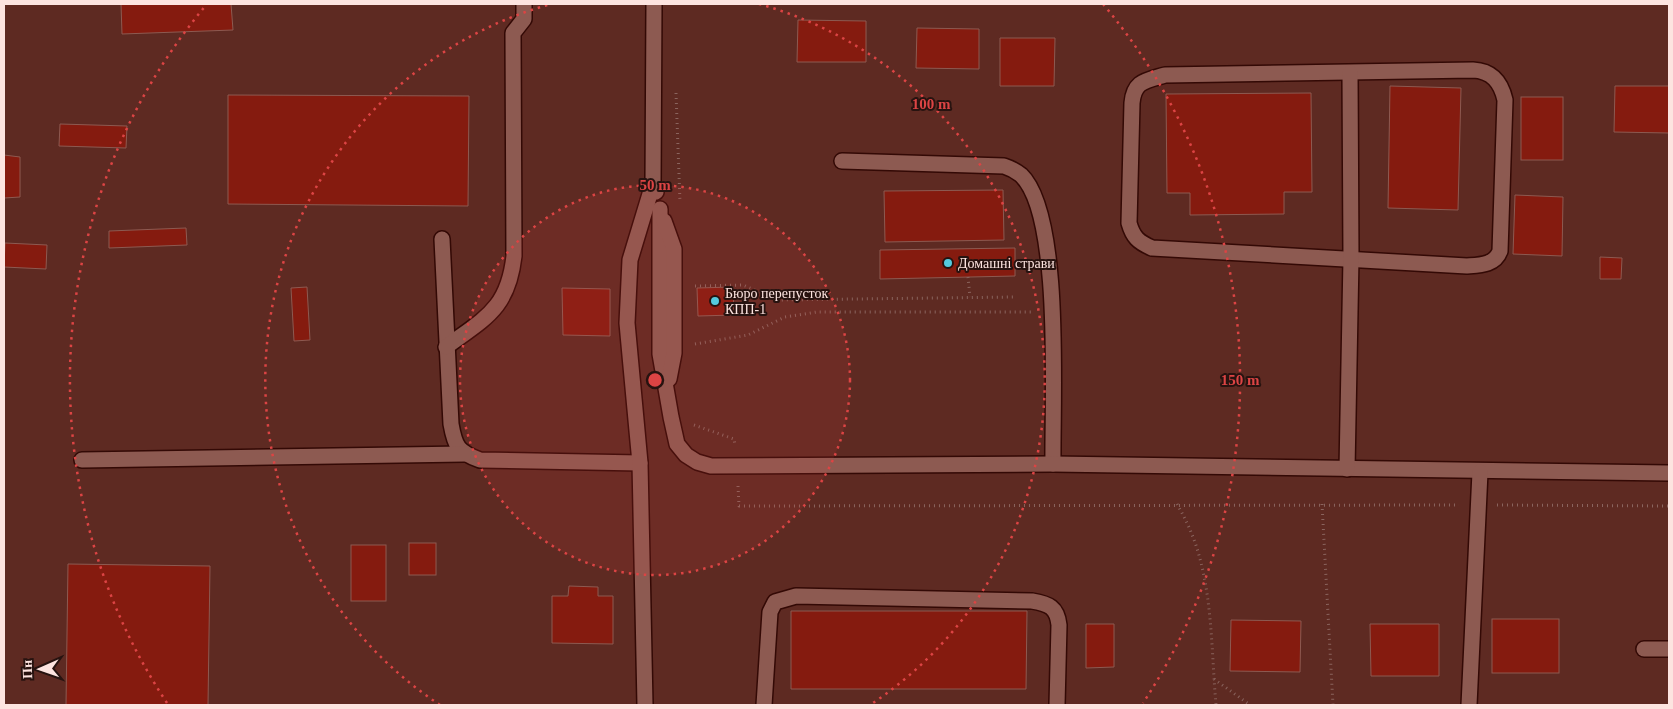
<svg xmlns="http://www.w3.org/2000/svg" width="1673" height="709" font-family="Georgia,serif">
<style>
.built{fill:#5e2a22}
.building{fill:#851b0f;stroke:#8d5a51}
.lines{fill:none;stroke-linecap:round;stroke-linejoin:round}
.minor-casing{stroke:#330905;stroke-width:18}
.path{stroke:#8a645e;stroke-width:3;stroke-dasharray:1 4;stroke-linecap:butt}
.minor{stroke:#8d5a51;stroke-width:15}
.ring{fill:none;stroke:#dc4444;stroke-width:2.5;stroke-dasharray:2.5 5}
.poi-dot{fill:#54cade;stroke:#271310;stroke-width:2}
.labels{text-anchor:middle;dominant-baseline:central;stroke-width:4;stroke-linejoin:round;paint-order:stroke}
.poi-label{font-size:14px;fill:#fde4e0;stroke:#271310;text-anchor:start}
.centre{fill:#dc4444;stroke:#271310;stroke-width:2.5}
.ring-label{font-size:15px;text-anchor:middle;font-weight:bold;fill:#dc4444;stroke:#271310;stroke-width:4;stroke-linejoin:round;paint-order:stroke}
</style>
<rect width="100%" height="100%" fill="#4f221b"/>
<rect class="built" x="4" y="4" width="1665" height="701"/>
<g class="building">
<path d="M121,4H231L233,30L122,34Z"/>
<path d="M798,20L866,21V62H797Z"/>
<path d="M917,28L979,29V69L916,68Z"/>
<path d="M1000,38H1055L1054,86H1000Z"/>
<path d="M1390,86L1461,88L1458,210L1388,208Z"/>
<path d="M1615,86H1669V133L1614,132Z"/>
<path d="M1311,93L1312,192H1284V214L1190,215V193H1167L1166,94Z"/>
<path d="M228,95L469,96L468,206L228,204Z"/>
<rect x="1521" y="97" width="42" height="63"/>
<path d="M60,124L127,126L126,148L59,146Z"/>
<path d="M4,155L20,157V197L4,198Z"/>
<path d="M1003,190L1004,240L885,242L884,191Z"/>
<path d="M1515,195L1563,197L1562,256L1513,254Z"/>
<path d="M186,228L187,245L109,248V231Z"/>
<path d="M5,243L47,245L46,269L4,267Z"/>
<path d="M1015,248V276L880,279V250Z"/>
<path d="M1600,257L1622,258L1621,279H1600Z"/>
<path d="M307,287L310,340L294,341L291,288Z"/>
<path d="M733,287L734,315L698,316L697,288Z"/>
<path d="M562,288L610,289V336L563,335Z"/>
<rect x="409" y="543" width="27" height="32"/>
<rect x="351" y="545" width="35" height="56"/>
<path d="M68,564L210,566L208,705H66Z"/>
<path d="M569,586L598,587V596H613V644L552,643V596H568Z"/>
<path d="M791,611H1027L1026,689H791Z"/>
<rect x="1492" y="619" width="67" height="54"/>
<path d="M1231,620L1301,621L1300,672L1230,671Z"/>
<path d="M1086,624H1114V667L1086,668Z"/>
<path d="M1370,624H1439V676H1371Z"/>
</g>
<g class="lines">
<defs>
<g id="minor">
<path d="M654,4L653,184L656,192"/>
<path d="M1473,70C1492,71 1501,82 1505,100L1500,251C1495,265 1480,265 1467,266L1152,248C1138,242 1133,237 1129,223L1132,103C1134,81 1145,81 1165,75Z"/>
<path d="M842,161L1004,166C1010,168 1016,171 1021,175C1063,215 1052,404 1053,464"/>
<path d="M660,209V354L671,417L677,444L686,455L697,462L711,466L1053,464L1669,473"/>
<path d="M664,221L674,249V353L669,379"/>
<path d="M442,239L451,424C455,447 458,452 480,460L640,463"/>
<path d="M446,347C485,318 508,309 514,256L513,33L524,19V4"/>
<path d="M82,460L464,454"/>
<path d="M1347,469L1351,258L1350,73"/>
<path d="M1644,649H1669"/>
<path d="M645,705L640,463L627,323L630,260L653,184"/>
<path d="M764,705L770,612L775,602L796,596L1032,601C1049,604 1057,607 1059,625L1057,705"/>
<path d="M1469,705L1480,472"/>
</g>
</defs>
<use href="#minor" class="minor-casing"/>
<g class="path">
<path d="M676,93L680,202"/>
<path d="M968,277L970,297"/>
<path d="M695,286L743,285L777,300L1013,297"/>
<path d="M695,344L748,335L785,317L817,312H1033"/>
<path d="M694,425L734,439L735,445"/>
<path d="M738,486L739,506L1459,505"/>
<path d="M1177,504C1182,513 1187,522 1191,532C1213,585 1211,649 1216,705"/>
<path d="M1322,504L1333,705"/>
<path d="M1497,505L1669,506"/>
<path d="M1214,679L1250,705"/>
</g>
<use href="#minor" class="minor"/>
</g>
<circle cx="655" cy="380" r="195" fill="#dc4444" fill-opacity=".12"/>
<g class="ring">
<circle cx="655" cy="380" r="195"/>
<path d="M440 705A390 390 0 0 1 551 4M759 4A390 390 0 0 1 870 705"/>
<path d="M167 703A585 585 0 0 1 207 4M1103 4A585 585 0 0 1 1143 703"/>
</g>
<g class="poi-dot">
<circle cx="948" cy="263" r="5"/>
<circle cx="715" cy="301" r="5"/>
</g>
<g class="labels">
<g class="poi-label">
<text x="958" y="263">Домашні страви</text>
<text x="725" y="293">Бюро перепусток<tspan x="725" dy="16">КПП-1</tspan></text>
</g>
</g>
<circle cx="655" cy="380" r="8" class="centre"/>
<g class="ring-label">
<text x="931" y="109">100 m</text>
<text x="655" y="190">50 m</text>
<text x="1240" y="385">150 m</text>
</g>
<rect width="1673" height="709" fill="none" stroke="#fde4e0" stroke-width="10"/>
<g transform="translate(40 669) rotate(268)" stroke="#271310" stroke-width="4" paint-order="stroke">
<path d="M0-4L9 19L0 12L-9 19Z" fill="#fde4e0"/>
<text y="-8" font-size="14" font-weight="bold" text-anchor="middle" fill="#fde4e0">Пн</text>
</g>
</svg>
